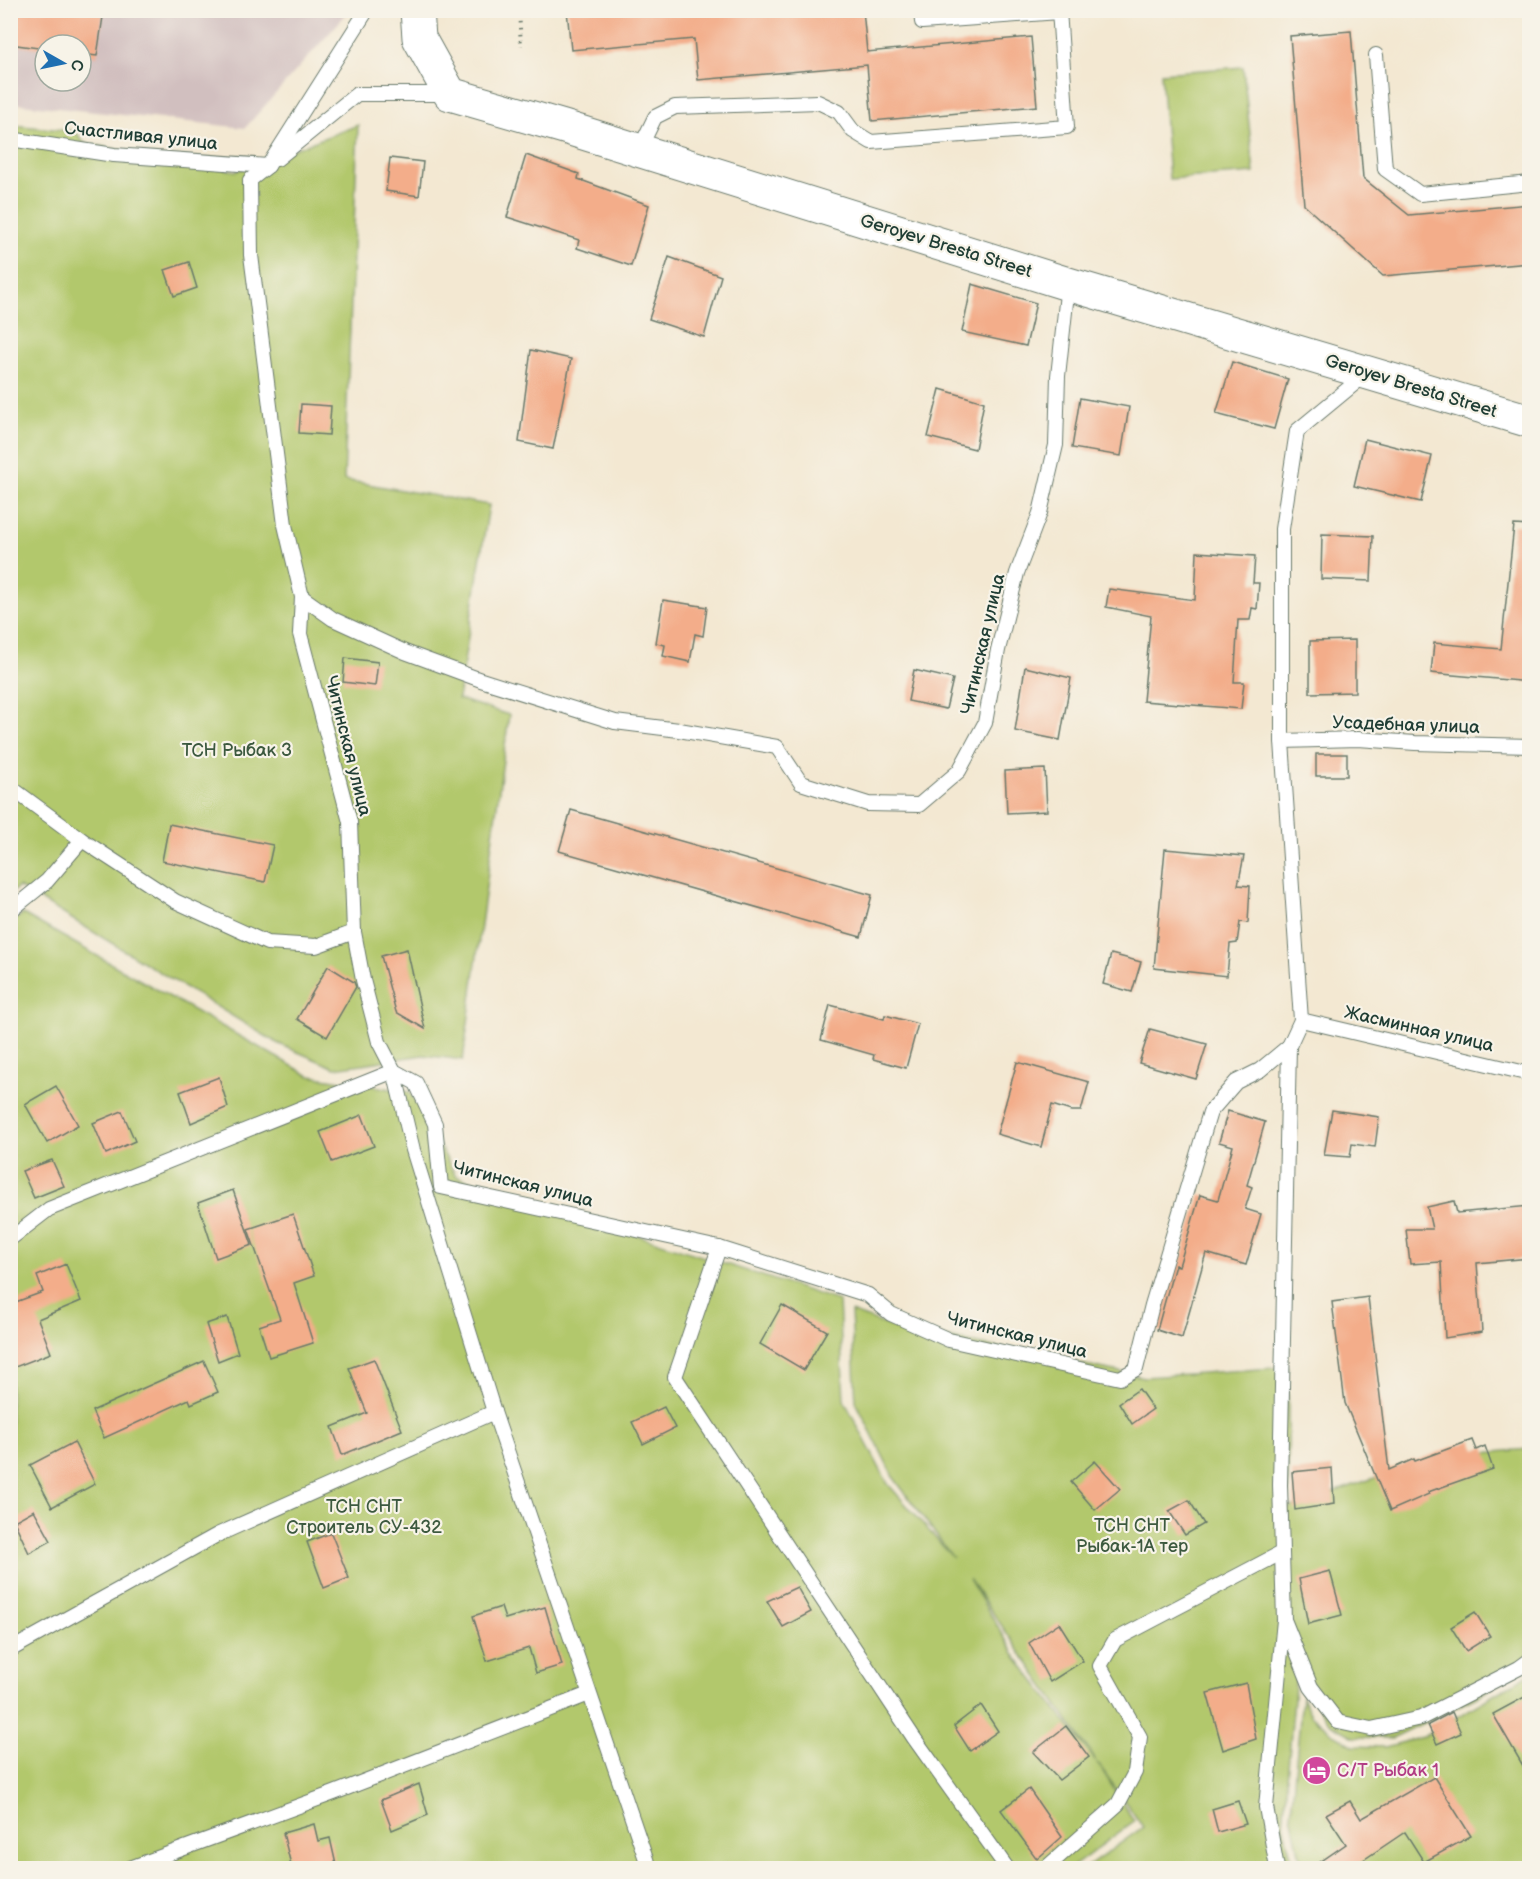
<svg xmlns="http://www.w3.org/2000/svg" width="1540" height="1879" font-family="'Balsamiq Sans',sans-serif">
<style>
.industrial{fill:#d1bfbf;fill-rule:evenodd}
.green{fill:#b2c86c;stroke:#688250;stroke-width:1.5;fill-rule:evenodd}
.building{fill:#f3ad8a}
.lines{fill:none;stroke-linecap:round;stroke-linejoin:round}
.service-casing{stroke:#69796b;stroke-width:16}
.tertiary-casing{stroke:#69796b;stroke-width:35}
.path{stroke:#69796b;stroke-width:4;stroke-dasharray:1.5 4.5;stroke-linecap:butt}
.service{stroke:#fff;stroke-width:14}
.tertiary{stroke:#fff;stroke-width:33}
.labels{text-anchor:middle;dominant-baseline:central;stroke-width:4.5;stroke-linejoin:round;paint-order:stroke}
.street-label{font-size:18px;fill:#1f3d34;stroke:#f7f3e8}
.park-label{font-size:18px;fill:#3c593f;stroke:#f7f3e8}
.hotel-label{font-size:18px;fill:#b23c85;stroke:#f7f3e8;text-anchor:start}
</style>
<rect width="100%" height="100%" fill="#f7f3e8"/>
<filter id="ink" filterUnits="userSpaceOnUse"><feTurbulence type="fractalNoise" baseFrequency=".0167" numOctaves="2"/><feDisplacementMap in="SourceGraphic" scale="12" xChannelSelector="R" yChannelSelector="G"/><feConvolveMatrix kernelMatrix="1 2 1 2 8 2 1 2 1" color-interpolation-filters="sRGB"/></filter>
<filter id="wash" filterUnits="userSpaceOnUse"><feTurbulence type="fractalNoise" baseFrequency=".008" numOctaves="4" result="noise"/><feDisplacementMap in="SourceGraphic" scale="24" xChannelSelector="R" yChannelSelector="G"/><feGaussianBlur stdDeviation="1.35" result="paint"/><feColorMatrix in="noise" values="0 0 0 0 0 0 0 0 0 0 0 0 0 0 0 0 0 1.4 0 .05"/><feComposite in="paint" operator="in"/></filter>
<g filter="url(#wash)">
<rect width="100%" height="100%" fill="#f3e8d2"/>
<path class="industrial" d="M11,11H349L245,128L11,103ZM45,45H81V81H45Z"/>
<g class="green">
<path d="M1243,67L1254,173L1169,179L1161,73Z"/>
<path d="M11,125L75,131L84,143L236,171L358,125L344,480L489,505L458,699L509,715L463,1060L423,1055L335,1068L277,1043L19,887L11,893Z"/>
<path d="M23,914L310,1076L410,1092L456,1176L839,1301L844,1400L888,1484L953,1558L894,1478L856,1402L851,1312L889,1326L1145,1377L1288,1367V1508L1435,1457L1529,1449V1665L1477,1697L1392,1738L1354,1737L1329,1723L1296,1675L1283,1825L1294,1868H1086L1143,1827L1097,1762L1134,1821L1071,1868H11L10,923ZM969,1579L1095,1759V1760L1017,1658Z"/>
<path d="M1529,1674V1868H1302L1291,1814L1302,1697L1311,1715L1334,1734L1354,1746L1385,1747L1423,1737Z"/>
</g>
<g id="blocks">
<g class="building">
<path d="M10,10H104L97,56L81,54V45H45V49L10,44Z"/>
<path d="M567,10H675L676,15L722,10H863L867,52L1031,37L1037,106L872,121L867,65L698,80L694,39L571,50Z"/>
<path d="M1351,31L1363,178L1409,215L1530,204V263L1383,276L1304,205L1290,36Z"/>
<path d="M526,155L579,174L578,179L649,205L631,266L577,248L579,240L507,217Z"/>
<path d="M390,158L423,162L419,196L386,191Z"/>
<path d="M669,257L721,276L704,337L649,319Z"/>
<path d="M189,262L197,288L174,296L165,270Z"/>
<path d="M972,284L1036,303L1026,346L962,332Z"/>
<path d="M531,350L571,359L553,449L519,442Z"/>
<path d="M1232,362L1288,379L1274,429L1216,414Z"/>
<path d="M940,389L984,402L975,449L928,437Z"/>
<path d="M1080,398L1129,407L1121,456L1072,448Z"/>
<path d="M301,404L331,406L329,435L299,433Z"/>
<path d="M1365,439L1432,456L1421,502L1354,486Z"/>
<path d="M1514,525L1530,526V682L1431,673L1434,643L1501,649Z"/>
<path d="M1322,534L1373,536L1371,581L1321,579Z"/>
<path d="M1197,552L1255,556L1253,583H1259L1257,609L1252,608L1250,620H1238L1234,682H1244L1241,709L1143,701L1151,616L1106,607L1109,589L1195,600Z"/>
<path d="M663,600L707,607L703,636L695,634L690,662L663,656L665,645L656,643Z"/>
<path d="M1355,640V692L1310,693V641Z"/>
<path d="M345,658L378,662L375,686L343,682Z"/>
<path d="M1025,667L1071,678L1060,740L1015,731Z"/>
<path d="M914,670L953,679L946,709L908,701Z"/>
<rect x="1316" y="754" width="31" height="22"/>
<path d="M1045,769L1047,811L1007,813L1005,771Z"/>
<path d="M571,810L872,895L861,937L559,851Z"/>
<path d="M169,824L273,845L265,882L162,861Z"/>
<path d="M1165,849L1244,856L1238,885L1250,886L1248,923L1240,922L1237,943L1230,944L1227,976L1154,968Z"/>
<path d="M407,949L425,1029L396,1012L381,956Z"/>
<path d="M1111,954L1141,962L1132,992L1103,984Z"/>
<path d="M328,966L354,982L356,987L327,1037L297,1019Z"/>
<path d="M830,1005L884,1019L885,1015L918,1024L906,1068L873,1059L874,1055L821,1040Z"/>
<path d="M1150,1029L1207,1044L1196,1079L1139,1063Z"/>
<path d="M1017,1062L1089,1082L1081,1111H1071L1052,1105L1041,1147L997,1134Z"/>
<path d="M219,1077L228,1107L191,1123L180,1092Z"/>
<path d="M56,1086L78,1125L47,1143L25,1104Z"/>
<path d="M1332,1110L1379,1117L1375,1147L1352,1144L1350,1157L1324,1155Z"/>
<path d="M122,1111L135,1141L106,1154L93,1123Z"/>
<path d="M1228,1111L1265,1122L1247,1185L1252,1187L1245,1209L1261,1214L1246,1265L1206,1253L1182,1338L1157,1330L1175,1265L1179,1266L1200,1195L1218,1200L1233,1146L1219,1142Z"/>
<path d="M362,1115L374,1146L332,1162L320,1132Z"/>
<path d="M52,1160L64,1186L34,1198L22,1171Z"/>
<path d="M233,1190L252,1245L216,1258L198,1203Z"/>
<path d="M1454,1201L1457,1213L1530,1206V1258L1477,1263L1482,1332L1445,1338L1441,1262L1410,1264L1406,1229H1432L1427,1207Z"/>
<path d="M293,1214L314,1276L294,1283L313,1343L269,1357L259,1326L280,1319L248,1229Z"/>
<path d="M66,1264L81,1301L38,1319L51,1353L10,1369V1304L43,1292L37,1276Z"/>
<path d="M1368,1297L1389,1470L1414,1459L1415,1461L1472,1440L1476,1450L1485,1446L1493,1469L1428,1492L1429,1494L1390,1511L1345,1403L1332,1302Z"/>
<path d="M782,1305L827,1331L804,1370L760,1344Z"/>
<path d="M227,1317L238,1353L218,1361L206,1324Z"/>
<path d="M374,1359L402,1430L342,1455L332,1427L367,1413L349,1368Z"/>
<path d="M204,1361L218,1392L191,1404L189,1399L104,1438L92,1411Z"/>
<path d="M1139,1389L1153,1409L1132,1424L1119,1403Z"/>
<path d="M664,1407L675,1428L643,1444L632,1422Z"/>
<path d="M74,1442L95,1484L52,1507L30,1465Z"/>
<path d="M1095,1461L1120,1489L1095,1510L1071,1482Z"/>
<path d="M1332,1468L1334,1504L1295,1510L1292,1472Z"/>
<path d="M1189,1500L1204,1524L1185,1535L1169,1511Z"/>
<path d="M34,1510L51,1541L29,1553L14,1521Z"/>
<path d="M331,1533L349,1578L324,1588L307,1542Z"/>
<path d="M1330,1571L1342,1615L1308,1624L1299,1579Z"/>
<path d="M797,1587L811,1612L783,1627L767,1601Z"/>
<path d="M501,1607L505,1619L545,1607L562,1665L536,1673L529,1648L487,1661L473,1616Z"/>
<path d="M1475,1612L1490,1636L1466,1651L1451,1627Z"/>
<path d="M1059,1623L1083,1661L1050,1682L1029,1643Z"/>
<path d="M1246,1683L1256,1739L1223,1750L1207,1693Z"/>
<path d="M1530,1694V1778L1493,1714Z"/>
<path d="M981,1705L998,1731L970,1751L954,1726Z"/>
<path d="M1452,1712L1461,1733L1437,1744L1428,1725Z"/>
<path d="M1066,1726L1089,1757L1059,1780L1033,1752Z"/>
<path d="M1434,1777L1471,1836L1424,1862L1405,1832L1350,1869H1310L1346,1844L1326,1814L1350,1801L1361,1819Z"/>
<path d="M419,1784L428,1815L392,1830L381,1800Z"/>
<path d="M1029,1789L1062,1837L1037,1859L1001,1810Z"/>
<path d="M1238,1801L1246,1824L1218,1832L1212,1809Z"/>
<path d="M314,1824L318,1841L330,1838L337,1869H292L283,1833Z"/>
</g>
</g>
</g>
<g filter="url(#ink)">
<use href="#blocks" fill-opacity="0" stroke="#69796b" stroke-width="1.5"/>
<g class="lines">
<defs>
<g id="service">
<path d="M921,10L922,22L1059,12"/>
<path d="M1376,55L1385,169L1420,194L1530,183"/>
<path d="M10,139L114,155L268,166"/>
<path d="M639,150L655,117L675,107L818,102L839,112L853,131L871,142L1067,127L1059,10"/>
<path d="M277,159L357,94H447"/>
<path d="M1068,284L1058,376L1056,445L1040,513L1017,573L998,650L985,723L959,771L919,805L868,804L801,783L777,747L679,730L615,722L481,680L405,652L333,619L302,597L300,634L350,822L354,932L363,980L379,1042L394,1071L416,1083L435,1124L441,1187L719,1248L868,1295L891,1314L949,1340L1120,1378L1136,1369L1152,1305L1210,1112L1236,1082L1260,1070L1289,1046"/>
<path d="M302,597L285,525L251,255L250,180L268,166L367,10"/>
<path d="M1282,741L1358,739L1415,743L1530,746"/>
<path d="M10,787L82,840L175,901L267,943L316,946L354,932"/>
<path d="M10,911L47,881L82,840"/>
<path d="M1301,1020L1530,1074"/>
<path d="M10,1239L49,1209L394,1071L413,1150L494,1412L649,1868"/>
<path d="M719,1248L675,1377L914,1738L1007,1868"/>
<path d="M1285,1622L1311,1687L1338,1722L1371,1729L1421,1718L1519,1668L1530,1660"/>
<path d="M10,1650L217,1535L494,1412"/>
<path d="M130,1868L334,1793L589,1694"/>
<path d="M1046,1868L1118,1804L1135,1772L1140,1737L1100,1666L1115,1640L1281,1553"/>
<path d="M1277,1868L1266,1807L1284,1620L1280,1485L1289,1046L1301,1020L1282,741V529L1297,431L1366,374"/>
</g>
<path id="tertiary" d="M417,10L419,38L450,94L564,127L1068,284L1530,421"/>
</defs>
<use href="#service" class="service-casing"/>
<use href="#tertiary" class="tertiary-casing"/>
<path class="path" d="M519,10L521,46"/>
<use href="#service" class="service"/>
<use href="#tertiary" class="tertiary"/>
</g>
</g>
<defs>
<symbol id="hotel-disc" viewBox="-11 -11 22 22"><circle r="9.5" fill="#d1479c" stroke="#f7f3e8"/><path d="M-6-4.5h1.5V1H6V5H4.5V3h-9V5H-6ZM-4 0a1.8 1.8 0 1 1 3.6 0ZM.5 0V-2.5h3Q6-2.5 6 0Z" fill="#fff"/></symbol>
</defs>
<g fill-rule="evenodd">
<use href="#hotel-disc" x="1300" y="1754" width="33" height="33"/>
</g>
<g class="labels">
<g class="street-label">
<text transform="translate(141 136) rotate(6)">Счастливая улица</text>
<text transform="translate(946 246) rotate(17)">Geroyev Bresta Street</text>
<text transform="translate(1411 386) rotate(17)">Geroyev Bresta Street</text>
<text transform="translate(983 644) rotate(-77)">Читинская улица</text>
<text transform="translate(1406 725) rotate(2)">Усадебная улица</text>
<text transform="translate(348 746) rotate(76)">Читинская улица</text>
<text transform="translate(1419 1029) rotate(13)">Жасминная улица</text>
<text transform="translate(523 1184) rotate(14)">Читинская улица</text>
<text transform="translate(1017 1335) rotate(14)">Читинская улица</text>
</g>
<g class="park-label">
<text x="237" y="750">ТСН Рыбак 3</text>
<text x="364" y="1506">ТСН СНТ<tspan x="364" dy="21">Строитель СУ-432</tspan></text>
<text x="1132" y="1525">ТСН СНТ<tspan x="1132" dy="21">Рыбак-1А тер</tspan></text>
</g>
<g class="hotel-label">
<text x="1337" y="1770">С/Т Рыбак 1</text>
</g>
</g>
<rect width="1540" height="1879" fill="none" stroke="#f7f3e8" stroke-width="36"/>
<g transform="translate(63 63) rotate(99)"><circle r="28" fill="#f7f3e8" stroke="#a1aaa0" stroke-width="1.5"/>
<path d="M0-4.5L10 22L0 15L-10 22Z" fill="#1f6fb2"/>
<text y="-9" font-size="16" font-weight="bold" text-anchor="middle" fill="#1f3d34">С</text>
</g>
</svg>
